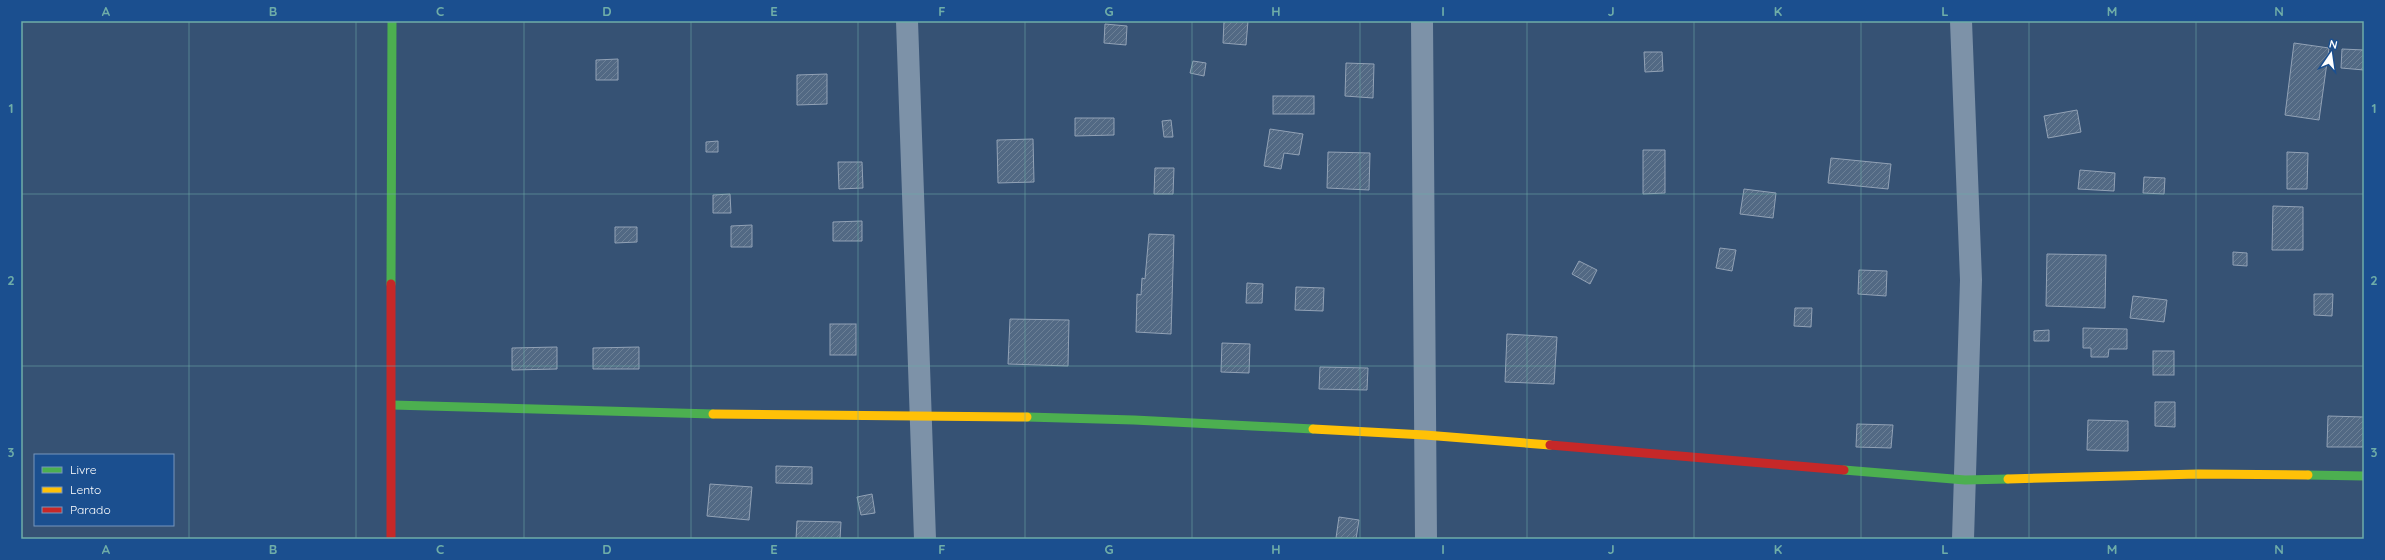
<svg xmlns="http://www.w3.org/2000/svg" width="2385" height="560" font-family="Quicksand,sans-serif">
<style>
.building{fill:url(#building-hatch);stroke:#92a2b6}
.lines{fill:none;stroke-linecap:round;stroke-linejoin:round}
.street{stroke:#7d92a8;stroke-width:22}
.fast{stroke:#4caf50;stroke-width:9}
.slow{stroke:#ffc107;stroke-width:9}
.jam{stroke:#c62828;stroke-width:9}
.grid{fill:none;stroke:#6fada8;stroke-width:1;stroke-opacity:0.55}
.neatline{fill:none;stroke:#6fada8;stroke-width:1.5}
.grid-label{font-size:13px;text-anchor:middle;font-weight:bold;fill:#6fada8}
</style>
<defs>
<pattern id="building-hatch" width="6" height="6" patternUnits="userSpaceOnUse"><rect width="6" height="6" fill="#526984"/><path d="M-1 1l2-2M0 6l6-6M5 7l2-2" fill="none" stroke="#6c8096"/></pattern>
</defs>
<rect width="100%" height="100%" fill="#365274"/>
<g class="building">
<path d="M1224,21H1248L1246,45L1223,43Z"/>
<path d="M1105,24L1127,26L1126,45L1104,43Z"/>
<path d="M2294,43L2329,48L2319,120L2285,115Z"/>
<path d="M2342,49L2364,50V70L2341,68Z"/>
<path d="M1644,52H1662L1663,71L1645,72Z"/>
<path d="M618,59V80H596V60Z"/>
<path d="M1193,61L1206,63L1204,76L1190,73Z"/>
<path d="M1346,63L1374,64L1373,98L1345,96Z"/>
<path d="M827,74V104L797,105V75Z"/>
<rect x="1273" y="96" width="41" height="18"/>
<path d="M2077,110L2081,132L2048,138L2044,116Z"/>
<path d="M1075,118H1114V135L1075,136Z"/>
<path d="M1171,120L1173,137H1164L1162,121Z"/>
<path d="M1270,129L1303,134L1299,155L1284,153L1281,169L1264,166Z"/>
<path d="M1033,139L1034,182L998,183L997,140Z"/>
<path d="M718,141V152H706V142Z"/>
<path d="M1643,150H1665V193L1643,194Z"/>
<path d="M1328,152L1370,153L1369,190L1327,188Z"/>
<path d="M2287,152L2308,153L2307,189H2287Z"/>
<path d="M1831,158L1891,164L1888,189L1828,183Z"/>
<path d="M838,162H862L863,188L839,189Z"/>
<path d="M1155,168H1174L1173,194H1154Z"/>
<path d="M2080,170L2115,173L2114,191L2078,189Z"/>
<path d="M2144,177L2165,178L2164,194L2143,193Z"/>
<path d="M1744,189L1776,193L1773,218L1740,214Z"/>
<path d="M730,194L731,213H713V195Z"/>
<path d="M2273,206L2303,207V250H2272Z"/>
<path d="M862,221V241H833V222Z"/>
<path d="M752,225V247H731V226Z"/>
<path d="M615,227H637V242L615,243Z"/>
<path d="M1149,234L1174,235L1171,334L1136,332L1137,294L1141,295L1142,278L1145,279Z"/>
<path d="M1720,248L1736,250L1732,271L1716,268Z"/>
<path d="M2233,252L2247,253V266L2233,265Z"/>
<path d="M2047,254L2106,255L2105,308L2046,306Z"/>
<path d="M1579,261L1597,270L1590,284L1572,274Z"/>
<path d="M1859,270L1887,271L1886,296L1858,294Z"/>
<path d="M1247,283L1263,284L1262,303H1246Z"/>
<path d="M1296,287L1324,288L1323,311L1295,310Z"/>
<path d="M2314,294H2333L2332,316L2314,315Z"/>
<path d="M2133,296L2167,300L2164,322L2130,318Z"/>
<path d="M1795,308H1812L1811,327L1794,326Z"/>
<path d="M1010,319L1069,320L1068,366L1008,364Z"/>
<rect x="830" y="324" width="26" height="31"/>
<path d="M2083,328L2127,329V349H2109L2108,357H2091V348H2083Z"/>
<path d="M2049,330V341H2034V331Z"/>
<path d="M1507,334L1557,337L1554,384L1505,382Z"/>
<path d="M1222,343L1250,344L1249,373L1221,372Z"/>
<path d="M557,347V369L512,370V348Z"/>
<path d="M639,347V369H593V348Z"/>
<rect x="2153" y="351" width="21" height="24"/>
<path d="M1320,367L1368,368L1367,390L1319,389Z"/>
<path d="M2155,402H2175V427L2155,426Z"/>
<path d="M2328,416L2364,417V447H2327Z"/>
<path d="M2088,420L2128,421V451L2087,450Z"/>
<path d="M1857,424L1893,425L1891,448L1856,447Z"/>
<path d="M776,466L812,467V484L776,483Z"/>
<path d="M710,484L752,487L749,520L707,516Z"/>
<path d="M872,494L875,513L861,515L857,497Z"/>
<path d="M1339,517L1359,520L1356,539L1336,538Z"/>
<path d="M797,521L841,522L840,539H796Z"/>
</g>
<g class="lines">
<g class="street">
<path d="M907,21L925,539"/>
<path d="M1422,21L1426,539"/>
<path d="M1961,21L1971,280L1963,539"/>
</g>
<g class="fast">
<path d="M391,284L392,21"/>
<path d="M392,405L713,414"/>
<path d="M1027,417L1134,420L1313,429"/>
<path d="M1844,470L1965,480L2008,479"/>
<path d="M2308,475L2364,476"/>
</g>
<g class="slow">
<path d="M713,414L1027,417"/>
<path d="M1313,429L1425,435L1550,445"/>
<path d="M2008,479L2198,474L2308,475"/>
</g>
<g class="jam">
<path d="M1550,445L1844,470"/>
<path d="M391,539V284"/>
</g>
</g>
<path class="grid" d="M189,21V539M356,21V539M524,21V539M691,21V539M858,21V539M1025,21V539M1192,21V539M1360,21V539M1527,21V539M1694,21V539M1861,21V539M2029,21V539M2196,21V539M21,194H2364M21,366H2364"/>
<rect width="2385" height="560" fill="none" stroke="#1b4f8f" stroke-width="44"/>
<rect x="34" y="454" width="140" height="72" fill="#1b4f8f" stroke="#7695bc"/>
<rect x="42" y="467" width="20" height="6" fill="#4caf50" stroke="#7695bc"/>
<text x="70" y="474" font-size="12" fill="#ffffff">Livre</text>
<rect x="42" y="487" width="20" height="6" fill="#ffc107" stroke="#7695bc"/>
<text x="70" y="494" font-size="12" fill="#ffffff">Lento</text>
<rect x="42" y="507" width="20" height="6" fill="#c62828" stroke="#7695bc"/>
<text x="70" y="514" font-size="12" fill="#ffffff">Parado</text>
<g transform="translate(2331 54) rotate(13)" stroke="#1b4f8f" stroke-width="3" paint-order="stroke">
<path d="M0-3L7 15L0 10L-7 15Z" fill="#ffffff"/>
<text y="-6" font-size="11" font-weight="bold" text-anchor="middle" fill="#ffffff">N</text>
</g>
<rect x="22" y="22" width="2341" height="516" class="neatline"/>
<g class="grid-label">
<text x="106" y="16">A</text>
<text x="273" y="16">B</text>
<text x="440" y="16">C</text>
<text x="607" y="16">D</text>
<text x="774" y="16">E</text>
<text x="942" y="16">F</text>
<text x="1109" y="16">G</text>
<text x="1276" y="16">H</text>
<text x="1443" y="16">I</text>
<text x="1611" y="16">J</text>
<text x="1778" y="16">K</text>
<text x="1945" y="16">L</text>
<text x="2112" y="16">M</text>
<text x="2279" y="16">N</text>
<text x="11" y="113">1</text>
<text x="2374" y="113">1</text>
<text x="11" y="285">2</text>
<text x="2374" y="285">2</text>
<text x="11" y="457">3</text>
<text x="2374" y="457">3</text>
<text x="106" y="554">A</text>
<text x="273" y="554">B</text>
<text x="440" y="554">C</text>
<text x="607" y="554">D</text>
<text x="774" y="554">E</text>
<text x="942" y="554">F</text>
<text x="1109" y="554">G</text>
<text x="1276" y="554">H</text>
<text x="1443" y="554">I</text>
<text x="1611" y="554">J</text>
<text x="1778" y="554">K</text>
<text x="1945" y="554">L</text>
<text x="2112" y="554">M</text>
<text x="2279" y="554">N</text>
</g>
</svg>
